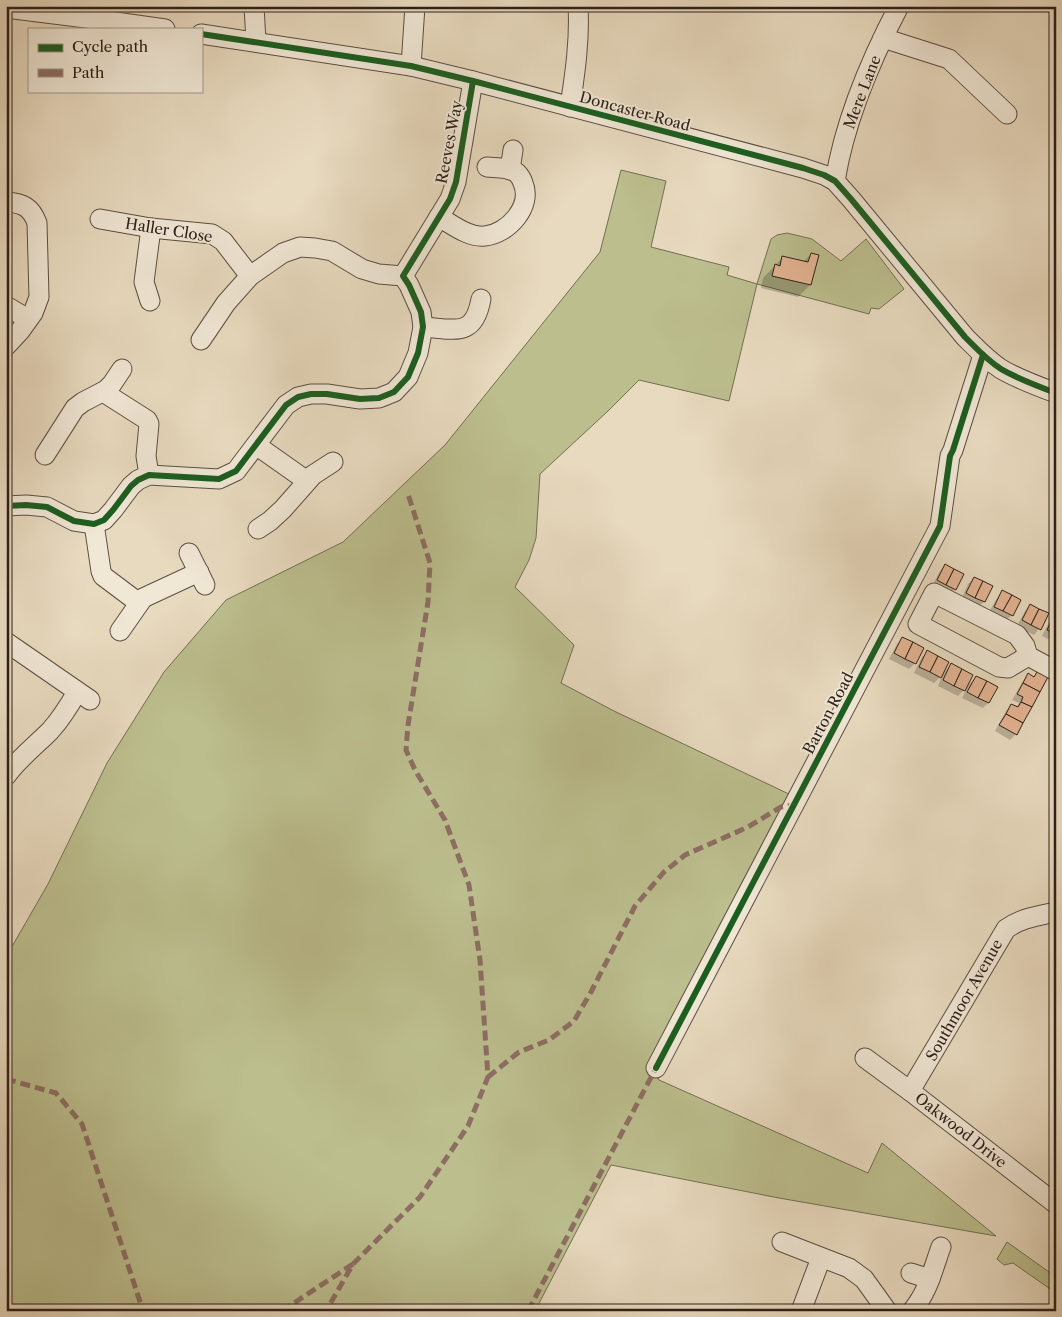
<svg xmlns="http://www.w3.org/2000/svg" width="1062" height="1317" font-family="'Libre Caslon Text',serif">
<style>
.green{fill:#bcbe8e;stroke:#746f54}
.shadow{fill:#0003}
.building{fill:#e4b392;stroke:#2d2019}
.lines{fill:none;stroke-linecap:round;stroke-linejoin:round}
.minor-casing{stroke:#5c4e42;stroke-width:21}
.minor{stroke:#f0e7d5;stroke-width:19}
.quiet{stroke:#8d6e63;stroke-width:5;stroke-dasharray:10 5;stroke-linecap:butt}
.cycleway-casing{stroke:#f0e7d5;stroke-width:9}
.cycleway{stroke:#1b5e20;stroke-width:6}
.labels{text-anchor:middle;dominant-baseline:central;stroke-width:4;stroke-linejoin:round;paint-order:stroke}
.street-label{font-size:15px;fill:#2d2019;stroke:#f0e7d5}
</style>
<rect width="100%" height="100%" fill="#e8dabf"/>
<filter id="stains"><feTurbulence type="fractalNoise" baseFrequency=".004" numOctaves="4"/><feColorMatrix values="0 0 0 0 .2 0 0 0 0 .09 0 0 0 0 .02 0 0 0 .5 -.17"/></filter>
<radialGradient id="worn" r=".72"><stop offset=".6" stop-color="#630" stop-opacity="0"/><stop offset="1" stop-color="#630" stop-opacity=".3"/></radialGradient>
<g class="green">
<path d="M621,170L666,181L651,247L729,267L727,275L757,284L771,239L777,235L787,233L812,239L841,261L866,239L904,289L879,309L871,308L869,314L757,284L729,401L639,380L608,411L540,474L536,538L529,560L515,587L574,645L561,683L614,711L791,795L648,1063L659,1080L868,1173L882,1143L996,1236L779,1198L611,1165L535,1311H6V957L48,884L107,763L164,672L226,600L343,542L445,445L600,252Z"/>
<path d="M1007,1242L1056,1277V1293L1013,1263L1004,1265L997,1259Z"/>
</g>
<g class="shadow">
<path d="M811,254L817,256L810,285L798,297L761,288L763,278L783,257L803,262Z"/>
<path d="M945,566L955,589L949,595L932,586L940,571Z"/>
<path d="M974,578L991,587L984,602L978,607L961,599L968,584Z"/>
<path d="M1002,592L1012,615L1006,621L989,612L997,598Z"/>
<path d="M1030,605L1039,629L1034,635L1017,626L1025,611Z"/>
<path d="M1056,615V643L1042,636L1050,620Z"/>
<path d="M903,638L915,663L909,669L889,659L897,644Z"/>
<path d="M928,652L942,674L951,665L966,687L976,677L988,703L983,708L962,698L968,686L958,696L938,686L943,674L934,683L914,673L922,657Z"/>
<path d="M1037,673L1016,734L1010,740L995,731L1006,711L1011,705L1016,708L1019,703L1012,700L1023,681L1028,675L1033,678Z"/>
</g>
<g class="building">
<path d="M811,253L819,255L811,285L772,276L775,264L780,266L782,256L808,262Z"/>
<path d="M945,564L954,569L946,585L937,580Z"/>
<path d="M954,569L964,574L956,590L946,585Z"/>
<path d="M974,577L983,581L975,598L966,593Z"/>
<path d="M983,581L993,586L985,602L975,598Z"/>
<path d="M1002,590L1012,595L1003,611L994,607Z"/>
<path d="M1012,595L1021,600L1013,616L1003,611Z"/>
<path d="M1030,604L1039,609L1031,625L1022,620Z"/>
<path d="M1039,609L1049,613L1041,630L1031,625Z"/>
<path d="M1055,613H1056V634L1047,630Z"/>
<path d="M902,637L913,642L905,659L894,653Z"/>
<path d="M913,642L924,648L916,664L905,659Z"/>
<path d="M927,650L938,656L930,672L919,667Z"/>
<path d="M938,656L949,662L941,678L930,672Z"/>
<path d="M951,663L962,669L954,686L943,680Z"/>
<path d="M962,669L973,675L965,691L954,686Z"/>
<path d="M1037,672L1048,677L1040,692L1023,683L1028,673L1034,677Z"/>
<path d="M976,676L987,681L978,698L967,692Z"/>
<path d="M987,681L998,687L989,703L978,698Z"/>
<path d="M1023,683L1040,692L1032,707L1021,702L1023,697L1017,694Z"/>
<path d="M1021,702L1032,707L1023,723L1006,714L1011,704L1018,707Z"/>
<path d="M1006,714L1023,723L1017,735L999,725Z"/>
</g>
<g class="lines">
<defs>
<g id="minor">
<path d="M254,6L256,42"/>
<path d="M6,8L94,19L165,29"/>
<path d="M201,34L411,66L473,81L803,168L824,175L835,181L851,199L965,337C976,348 987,360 1001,369C1018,379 1037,386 1056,393"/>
<path d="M883,38L949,59L1007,114"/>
<path d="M411,66L415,6"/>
<path d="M570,107C575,73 580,40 578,6"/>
<path d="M510,170L513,150"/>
<path d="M835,181C845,120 870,61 899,6"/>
<path d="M6,202C23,203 31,207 37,223L39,297L33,313L20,331L6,346"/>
<path d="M439,217C453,225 469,238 485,236C508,234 533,206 523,183C522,180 520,176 517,173C510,167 496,168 487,167"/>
<path d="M100,219L151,228L212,234L223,241L250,276"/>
<path d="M150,301L144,282L151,228"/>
<path d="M6,306L28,319"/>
<path d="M423,327C455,329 474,338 481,299"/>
<path d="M201,340L226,303L250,276L283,253L300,247L315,248L332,251L362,269L379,274L403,276"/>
<path d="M103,392L147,420L149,424L146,456L149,475"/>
<path d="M256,445L307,481"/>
<path d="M45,455L75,408L83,402L106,390L112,384L122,369"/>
<path d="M6,506L26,505L47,507L74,521L94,524L104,520L113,510L131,486L138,480L149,475L219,479L236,471L286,405L298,397L311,394H327L360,399L379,398L394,392L408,377L418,353L423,327L421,312L409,285L403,276L450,199L456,182L473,81"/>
<path d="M94,524L101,571L103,576L139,603"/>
<path d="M258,529L270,521L283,509L313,475L333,462"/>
<path d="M189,553L205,585"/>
<path d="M120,631L143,598L199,572"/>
<path d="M6,642L90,700"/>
<path d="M1028,656L1008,668L999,667L918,624L934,593L1017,635L1025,646L1028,656L1056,671"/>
<path d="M6,776C18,759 35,746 50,731C61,719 69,706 77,692"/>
<path d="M865,1058L910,1091L1056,1204"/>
<path d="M656,1068L940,526L950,456L953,450L983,355"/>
<path d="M910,1091L1006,929C1021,918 1038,916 1056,912"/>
<path d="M782,1242L849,1268L864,1279L887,1311"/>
<path d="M911,1273L930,1279"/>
<path d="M801,1311L821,1258"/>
<path d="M912,1311C928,1292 933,1269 941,1247"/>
</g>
</defs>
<use href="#minor" class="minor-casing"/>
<use href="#minor" class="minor"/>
<g class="quiet">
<path d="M488,1077L519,1052L549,1040L574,1021L591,992L635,906L664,872L685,855L748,827L781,807L795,805"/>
<path d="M6,1079L56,1093L82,1124L143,1311"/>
<path d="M353,1264L420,1197L468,1126L488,1077L480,960L469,885L445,820L415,770L406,750L408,725L428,602L430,563L408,494"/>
<path d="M282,1311L353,1264L326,1311"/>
<path d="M528,1311L656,1068"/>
</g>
<defs>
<g id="cycleway">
<path d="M201,34L411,66L473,81L803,168L824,175L835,181L851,199L965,337C976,348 987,360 1001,369C1018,379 1037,386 1056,393"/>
<path d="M6,506L26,505L47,507L74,521L94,524L104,520L113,510L131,486L138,480L149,475L219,479L236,471L286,405L298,397L311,394H327L360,399L379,398L394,392L408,377L418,353L423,327L421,312L409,285L403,276L450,199L456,182L473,81"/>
<path d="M656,1068L940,526L950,456L953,450L983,355"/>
</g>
</defs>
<use href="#cycleway" class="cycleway-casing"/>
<use href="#cycleway" class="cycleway"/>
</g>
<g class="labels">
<g class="street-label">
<text transform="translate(862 92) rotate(-69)">Mere Lane</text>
<text transform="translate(635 111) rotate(15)">Doncaster Road</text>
<text transform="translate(449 142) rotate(-79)">Reeves Way</text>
<text transform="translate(169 230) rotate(9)">Haller Close</text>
<text transform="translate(828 713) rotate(-62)">Barton Road</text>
<text transform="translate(964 1000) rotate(-60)">Southmoor Avenue</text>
<text transform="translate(961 1130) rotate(38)">Oakwood Drive</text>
</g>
</g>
<rect width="1062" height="1317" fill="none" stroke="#e8dabf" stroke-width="25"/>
<rect x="8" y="8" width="1047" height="1302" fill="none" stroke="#2d2019" stroke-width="2.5"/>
<rect x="12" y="12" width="1037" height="1292" fill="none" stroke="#2d2019"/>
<rect x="28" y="28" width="175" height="65" fill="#f0e7d5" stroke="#a2978a"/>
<rect x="38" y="44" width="25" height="8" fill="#1b5e20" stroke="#a2978a"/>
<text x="72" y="52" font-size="15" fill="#2d2019">Cycle path</text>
<rect x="38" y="69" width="25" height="8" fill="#8d6e63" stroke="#a2978a"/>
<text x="72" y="78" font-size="15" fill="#2d2019">Path</text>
<rect width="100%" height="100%" filter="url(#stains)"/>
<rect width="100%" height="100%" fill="url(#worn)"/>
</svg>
